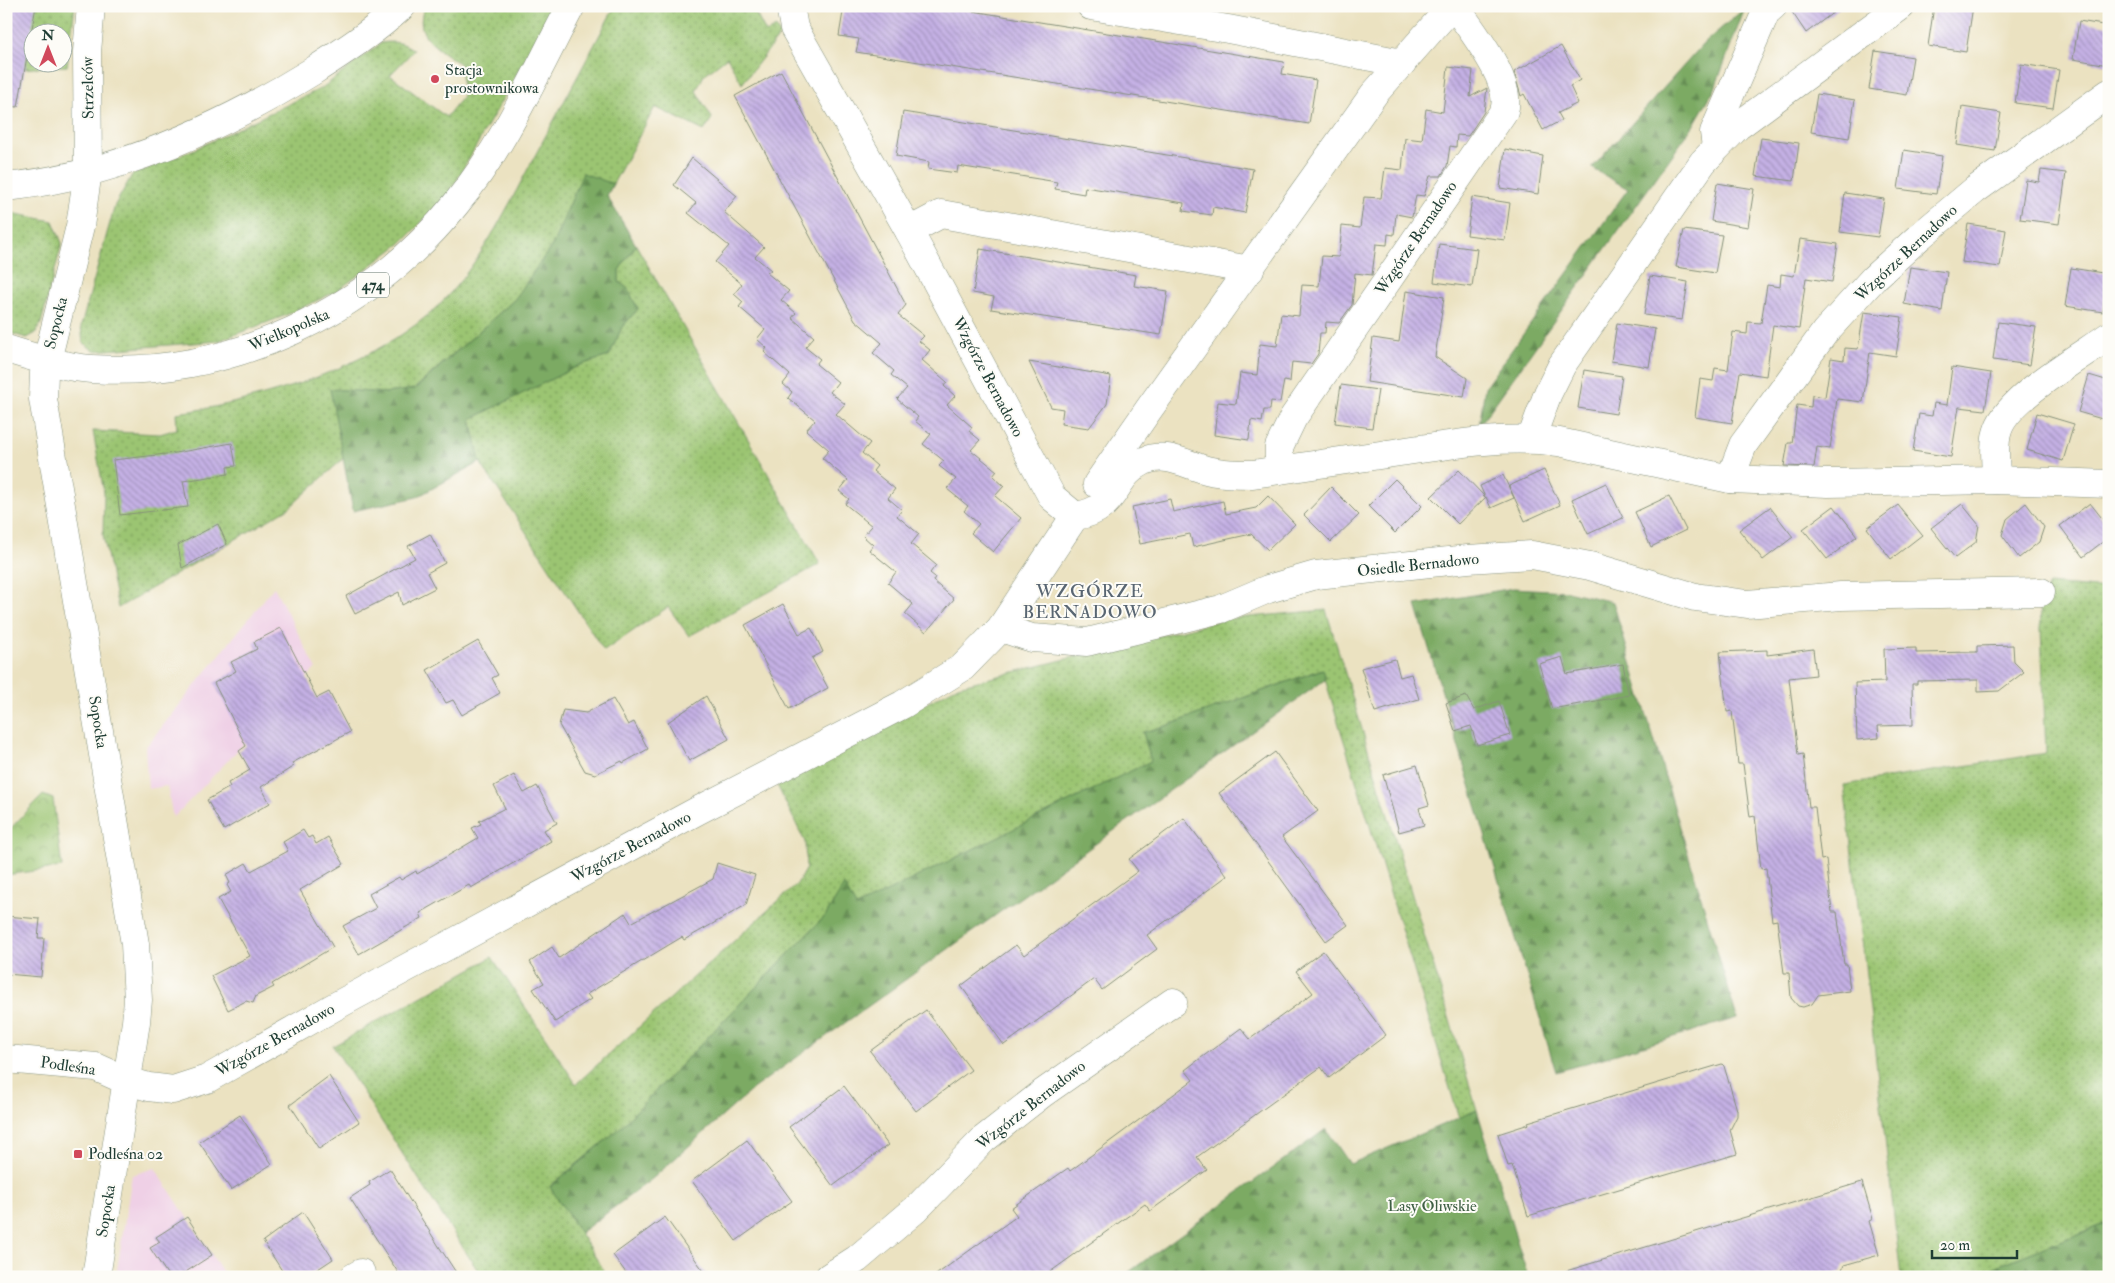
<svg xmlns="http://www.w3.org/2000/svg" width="2115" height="1283" font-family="'IM FELL Double Pica',serif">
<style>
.built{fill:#efd0e6}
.grass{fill:url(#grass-dots);stroke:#5d8153;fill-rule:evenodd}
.forest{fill:url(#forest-firs);stroke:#4e744c}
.park{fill:url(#park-crowns);stroke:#5d8153}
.building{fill:url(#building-back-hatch)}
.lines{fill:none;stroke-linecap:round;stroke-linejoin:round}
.minor-casing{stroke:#85907a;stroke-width:29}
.tertiary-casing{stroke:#85907a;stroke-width:29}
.secondary-casing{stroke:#85907a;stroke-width:29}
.primary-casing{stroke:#85907a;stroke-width:29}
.minor{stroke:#fff;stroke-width:28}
.tertiary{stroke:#fff;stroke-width:28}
.secondary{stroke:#fff;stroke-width:28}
.primary{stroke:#fff;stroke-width:28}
.poi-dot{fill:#d1495b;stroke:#fdfcf7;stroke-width:2}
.labels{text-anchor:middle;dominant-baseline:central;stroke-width:4;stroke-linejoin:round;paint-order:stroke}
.shield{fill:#fdfcf7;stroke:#62766e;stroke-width:1}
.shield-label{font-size:15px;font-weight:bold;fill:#1f3d34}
.poi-label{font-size:16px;fill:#1f3d34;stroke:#fdfcf7;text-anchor:start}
.street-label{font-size:16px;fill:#1f3d34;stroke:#fdfcf7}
.park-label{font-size:16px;fill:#3e5f44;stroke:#fdfcf7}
.neighbourhood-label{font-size:18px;letter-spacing:1px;fill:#596672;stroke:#fdfcf7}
</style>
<defs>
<pattern id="grass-dots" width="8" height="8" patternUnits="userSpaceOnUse" patternTransform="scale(1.25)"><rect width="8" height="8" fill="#9bc572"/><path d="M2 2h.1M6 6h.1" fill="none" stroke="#7ea15e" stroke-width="1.8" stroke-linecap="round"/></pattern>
<pattern id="forest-firs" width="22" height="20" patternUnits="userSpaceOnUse" patternTransform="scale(1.25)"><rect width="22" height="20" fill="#7caa64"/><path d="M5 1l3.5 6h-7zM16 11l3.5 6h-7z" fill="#658c53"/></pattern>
<pattern id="park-crowns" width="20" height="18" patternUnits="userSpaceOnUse" patternTransform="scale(1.25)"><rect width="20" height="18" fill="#9bc572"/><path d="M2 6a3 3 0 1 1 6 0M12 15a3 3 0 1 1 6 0" fill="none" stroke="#7ea15e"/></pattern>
<pattern id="building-back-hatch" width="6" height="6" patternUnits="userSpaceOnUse" patternTransform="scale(1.25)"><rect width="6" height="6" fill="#c5b1e5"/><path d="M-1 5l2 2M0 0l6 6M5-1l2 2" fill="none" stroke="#9f91ba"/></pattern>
</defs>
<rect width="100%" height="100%" fill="#fdfcf7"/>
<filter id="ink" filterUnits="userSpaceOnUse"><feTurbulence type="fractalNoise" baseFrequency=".02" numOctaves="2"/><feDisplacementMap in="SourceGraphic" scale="10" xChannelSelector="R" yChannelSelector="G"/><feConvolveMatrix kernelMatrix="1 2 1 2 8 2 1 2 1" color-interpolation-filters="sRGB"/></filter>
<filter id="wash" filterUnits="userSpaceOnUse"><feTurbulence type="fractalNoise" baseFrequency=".0096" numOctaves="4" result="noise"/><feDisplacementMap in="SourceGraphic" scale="20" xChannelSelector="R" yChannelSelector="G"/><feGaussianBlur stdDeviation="1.12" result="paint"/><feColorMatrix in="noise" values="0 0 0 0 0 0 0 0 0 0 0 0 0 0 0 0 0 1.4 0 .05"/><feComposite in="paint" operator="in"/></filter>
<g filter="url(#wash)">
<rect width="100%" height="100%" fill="#ebe2c1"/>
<g class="built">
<path d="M274,587L316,668L173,818L167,786L148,789L145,748Z"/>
<path d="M155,1168L226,1277H116L132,1175Z"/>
</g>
<g class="grass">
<path d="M28,6H75L67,66L18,69ZM32,32H62V62H32Z"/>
<path d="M425,6H552L525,59L448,196L401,243L337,291L284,316L218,341L94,351L83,342L81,326L115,205L132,175L195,149L322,88L381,43C394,41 403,42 414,50L390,75L446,117L463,96L460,64C439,48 411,37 425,6Z"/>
<path d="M615,6H752L766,33L776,28L780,35L742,84L727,57L704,75L696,91L712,118L704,131L655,107L613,184L583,174L553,244L515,299L414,389L386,393L330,389L345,457L289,508L118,608L103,535L104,493L93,431L160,434L177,429L176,413C260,403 380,364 441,303C480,263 505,212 531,163C559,111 587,59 615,6Z"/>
<path d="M6,212L53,221L62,243L41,323L36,333L27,338L6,332Z"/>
<path d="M636,245L820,564L689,636L668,607L604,651L480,462L471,419L580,365L609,356L622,327L638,309L627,288L619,282V270Z"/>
<path d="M2048,584L2109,589V1222L1997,1266L1980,1277H1901L1844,785L2046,753L2040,604Z"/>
<path d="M1326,610L1477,1110L1459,1118L1322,669L1163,727L1143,732L1151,761L856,907L844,886L826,915L618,1130L550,1186L608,1277H482L333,1046L492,957L576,1084L797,884L806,868L805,842L777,785L958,686L1227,619Z"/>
</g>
<g class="forest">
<path d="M1745,8L1715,88L1693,126L1479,426L1485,387L1628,189L1592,168L1705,42Z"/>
<path d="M583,173L613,184L607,196L636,245L619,270V282L627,288L638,309L622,327L609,356L580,365L471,419L480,462L417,497L353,511L330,389L386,393L415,389L515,299L553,244Z"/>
<path d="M1513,588L1567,591L1613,602L1737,1018L1556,1072L1416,605Z"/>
<path d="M1323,669L1326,679L754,1088L652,1179L580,1233L550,1187L618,1130L826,915L844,885L856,907L1151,761L1143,732L1163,727Z"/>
<path d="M1477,1110L1528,1277H1122L1326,1129L1350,1164Z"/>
<path d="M2109,1222V1277H1980L1997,1266Z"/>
</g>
<path class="park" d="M43,795L53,799L62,867L6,875V833Z"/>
<g id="blocks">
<g class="building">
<path d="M6,6H36L18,107L6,106Z"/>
<path d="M844,6H942L1284,62L1282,74L1316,80L1309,124L856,52L859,39L839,36Z"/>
<path d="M1788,6H1842L1806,33Z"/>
<path d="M1934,6H1973L1966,52L1928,46Z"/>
<path d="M2079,21L2109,26V65L2073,59Z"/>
<path d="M1561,46L1580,80L1570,86L1578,103L1558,113L1562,120L1543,130L1524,94L1521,96L1514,72Z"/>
<path d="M1875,51L1913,57L1907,95L1869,89Z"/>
<path d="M2021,64L2059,70L2053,108L2015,103Z"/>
<path d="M1448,67L1473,70L1470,97L1487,88L1484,112L1468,136L1457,135L1456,147L1450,146L1447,166L1441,176H1430L1424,196L1416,195L1412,217L1396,214L1394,235L1388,234L1387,245L1376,244L1372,275L1355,273L1352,305L1339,323L1326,322L1325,333H1320L1318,354L1311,364L1292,362L1290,382L1284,381L1280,402L1271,401L1270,410H1264L1262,422L1251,420L1249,440L1214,435L1218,402L1236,404L1240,373L1257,375L1260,344L1277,346L1281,314L1299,316L1302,285L1319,286L1322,256L1339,257L1342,226L1360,228L1364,197L1381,198L1385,168L1402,170L1405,138L1422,140L1426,109L1443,112Z"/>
<path d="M781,71L906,305L898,315L924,336L919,341L930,350L922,360L947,382L944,386L955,396L947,405L972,427L969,431L980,440L971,450L997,471L993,476L1004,486L995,496L1021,518L993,552L971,533L979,524L964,511L968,506L947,489L956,479L939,466L944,461L923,444L931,434L915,421L918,417L897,399L907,388L891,375L894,371L873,353L882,343L855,320L735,96Z"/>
<path d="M1817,94L1855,100L1849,138L1811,132Z"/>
<path d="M1962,107L2001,113L1995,151L1957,145Z"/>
<path d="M903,112L1253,169L1245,213L1213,207L1212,215L1183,211L1184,203L1085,187L1084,194L1055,189L1057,182L958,166L957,173L928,169L929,162L896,156Z"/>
<path d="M1761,138L1799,143L1794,181L1755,176Z"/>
<path d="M1505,149L1543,156L1538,194L1500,188Z"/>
<path d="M1904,150L1942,156L1936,194L1898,189Z"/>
<path d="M692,158L737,196L724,212L764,247L755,257L771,270L767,273L789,291L781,300L796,313L792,318L814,337L805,347L820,359L816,364L838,382L830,392L845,404L836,414L870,443L862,453L877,466L873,471L895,489L888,498L902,510L897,516L919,534L911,544L936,565L930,573L935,577L933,581L954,599L926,632L905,614L913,604L888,583L896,572L869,550L873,545L863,536L872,526L845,504L849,499L839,491L848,480L822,458L829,450L806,430L815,420L788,398L792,392L783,384L790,375L764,352L767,348L757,339L765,329L739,307L743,302L734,294L742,284L715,262L729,246L688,213L696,203L674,185Z"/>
<path d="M2041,170L2066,173L2059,224L2020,219L2026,180L2039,182Z"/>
<path d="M1717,183L1754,189L1748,227L1711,221Z"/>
<path d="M1845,193L1884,199L1878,237L1840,232Z"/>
<path d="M1472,197L1510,203L1505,240L1467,235Z"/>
<path d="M1968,224L2006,230L2000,267L1962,262Z"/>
<path d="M1684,230L1722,235L1715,273L1676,267Z"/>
<path d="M1800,239L1838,244L1832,282L1806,278L1799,329L1773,325L1766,376L1740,372L1732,423L1695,417L1700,379L1713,381L1715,368L1728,370L1733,332L1747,334L1748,322L1761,323L1767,285L1780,287L1781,274L1794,276Z"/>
<path d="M1439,244L1477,249L1472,287L1434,282Z"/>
<path d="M980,249L1136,275L1134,286L1168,291L1161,335L991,309L994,297L973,293Z"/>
<path d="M1910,267L1947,272L1942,311L1904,304Z"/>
<path d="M2071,268L2109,274L2103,312L2065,306Z"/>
<path d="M1650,276L1688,282L1682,320L1644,315Z"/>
<path d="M1406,291L1444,297L1435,357L1467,378L1464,397L1367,382L1373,338L1399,342Z"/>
<path d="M1864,312L1902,317L1896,356L1870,352L1863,402L1837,399L1830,449L1817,447L1814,467L1784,466L1788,443H1792L1797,405L1811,407L1812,395L1825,397L1831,358L1844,360L1845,348L1858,349Z"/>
<path d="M1998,322L2036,327L2030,365L1993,360Z"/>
<path d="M1617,323L1655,329L1649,367L1611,361Z"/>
<path d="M1029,362L1111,376L1107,404L1089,428L1061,424L1063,409L1051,407Z"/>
<path d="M1952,367L1991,373L1985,410L1959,407L1951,457L1913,451L1919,414L1932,416L1934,403L1947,405Z"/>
<path d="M1584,370L1622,376L1616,414L1578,408Z"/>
<path d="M2089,375L2109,381V421L2078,412Z"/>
<path d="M1341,385L1378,390L1372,428L1335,423Z"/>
<path d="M2037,413L2074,424L2063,461L2027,450Z"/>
<path d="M232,443L236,466L227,467L228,474L183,481L188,507L120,515L113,460L175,453Z"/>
<path d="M1459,470L1485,497L1480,486L1503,475L1514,498L1491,508L1486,497L1458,524L1431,497Z"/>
<path d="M1544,470L1560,505L1525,521L1509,486Z"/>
<path d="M1395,479L1422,506L1395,533L1368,506Z"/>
<path d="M1606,483L1623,518L1588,534L1572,499Z"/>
<path d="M1331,487L1359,515L1331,542L1304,515Z"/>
<path d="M1268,496L1295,524L1268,550L1251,534L1193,547L1190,534L1140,544L1132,507L1170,499L1173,512L1223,501L1226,514L1256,508Z"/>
<path d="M1669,496L1686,530L1651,547L1635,512Z"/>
<path d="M2026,503L2044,527L2039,542L2019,558L2002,535L2007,519Z"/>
<path d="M2090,503L2109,527V537L2083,557L2060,526Z"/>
<path d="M1962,504L1979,525L1976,542L1955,558L1931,528Z"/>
<path d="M1898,505L1922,535L1891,559L1867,528Z"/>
<path d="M1834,506L1857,536L1827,559L1803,529Z"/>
<path d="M1770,507L1793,537L1763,560L1739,530Z"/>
<path d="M218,524L227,544L182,568L178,545Z"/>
<path d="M430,534L445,563L427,573L435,588L402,605L399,592L355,614L346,596L415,558L408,546Z"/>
<path d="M783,604L799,634L811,628L817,639L823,652L812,658L828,688L789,709L745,625Z"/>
<path d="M281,628L317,698L329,692L350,732L292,763L294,766L261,787L270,803L224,830L207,800L230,787L228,783L250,770L239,751L246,746L214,683L236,671L231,662L257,649L254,642Z"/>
<path d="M478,641L498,675L492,678L500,693L462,715L453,700L446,703L427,670Z"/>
<path d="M2013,645L2014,662L2024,672L1999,691L1978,692V680L1917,681V684H1912L1913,725L1878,726L1879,738L1857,740L1855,683L1885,682L1884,649L1916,648V653L1977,652V646Z"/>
<path d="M1813,649L1816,675L1789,678L1798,755L1803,754L1809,807H1815L1821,860L1826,859L1832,912H1837L1844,964H1847L1850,991L1818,995L1812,1004L1803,1007L1798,1006L1791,998L1789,973H1784L1777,920L1772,921L1766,868L1761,869L1755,816L1750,817L1743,764H1738L1732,711L1727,712L1720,652L1767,650V655Z"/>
<path d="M1562,657L1567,674L1623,664L1629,695L1552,709L1539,664Z"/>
<path d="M1395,659L1400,677L1411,674L1419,699L1375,712L1361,668Z"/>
<path d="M706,696L729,739L689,761L668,722Z"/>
<path d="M1466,696L1474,710L1499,701L1510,735L1477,745L1471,726L1455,731L1446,703Z"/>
<path d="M613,699L628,725L634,722L648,749L623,763L622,761L595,774L585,771L559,725L563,710L586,713Z"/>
<path d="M1275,752L1318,811L1282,837L1348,925L1326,941L1219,793Z"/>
<path d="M1417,765L1429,805L1419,808L1424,825L1399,832L1383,775Z"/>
<path d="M514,775L524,793L537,786L557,823L544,830L551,841L471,888L469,885L420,913L422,918L359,954L343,926L376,908L369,894L399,877L401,880L416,871L417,874L478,838L472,828L481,824L479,821L505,808L494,786Z"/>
<path d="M1184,818L1227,876L1147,935L1157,949L1102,990L1094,979L1004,1045L961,986L1016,945L1024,955L1138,871L1129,859Z"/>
<path d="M303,830L308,838L312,836L316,844L328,837L344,864L300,890L333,947L272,984L274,987L256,996L253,1003L246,1001L228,1010L211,976L250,956L218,899L231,892L227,885L230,883L226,875L246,863L251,871L288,851L283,842Z"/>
<path d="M717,863L755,875L746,905L684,940L682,937L587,994L591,999L555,1022L533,989L544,983L530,962L552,947L559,958L625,913L631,923L713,879Z"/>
<path d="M6,916L40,919L38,938H44L41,977L6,974Z"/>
<path d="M1323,951L1386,1035L1329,1078L1321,1067L1197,1157L1207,1170L1150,1211L1145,1204L1043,1277H933L1017,1216L1011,1208L1068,1168L1070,1171L1193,1080L1185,1070L1241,1028L1250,1039L1313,993L1296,971Z"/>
<path d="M926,1010L971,1070L916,1111L870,1051Z"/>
<path d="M1722,1064L1724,1066L1737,1110V1116L1730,1130L1737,1154L1528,1216L1512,1165L1508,1166L1498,1134L1529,1124L1528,1122Z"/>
<path d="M329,1076L359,1122L319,1149L290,1105Z"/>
<path d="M844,1086L888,1145L833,1186L789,1127Z"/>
<path d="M240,1115L272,1164L231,1190L199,1142Z"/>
<path d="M747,1140L792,1201L736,1241L692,1181Z"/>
<path d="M390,1169L440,1248L459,1277H401L350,1198L370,1185L369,1182Z"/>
<path d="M1862,1182L1873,1219L1869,1221L1879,1255L1844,1265L1841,1272L1824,1277H1567L1566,1271Z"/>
<path d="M303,1212L333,1259L306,1277H286L263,1241Z"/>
<path d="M187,1217L212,1255L178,1277H169L150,1248L160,1242L156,1237Z"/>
<path d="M665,1217L708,1277H629L613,1255Z"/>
</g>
</g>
</g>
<g filter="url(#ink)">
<use href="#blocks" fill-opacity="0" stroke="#85907a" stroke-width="1"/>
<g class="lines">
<defs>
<g id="minor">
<path d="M1091,6L1228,29L1402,63"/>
<path d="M1716,147L1714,132L1766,12L1773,6"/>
<path d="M909,231L941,214L1250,270"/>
<path d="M1531,439L1548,393L1562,365L1703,162L1738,126L1901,6"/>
<path d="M1279,470V447L1293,418L1504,111C1514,82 1471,30 1455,6"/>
<path d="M1730,479L1743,445L1825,332L1874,278L1919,237L1975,190L2109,93"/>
<path d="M1996,480C1996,465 1993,444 1998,430C2008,398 2081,356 2109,336"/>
<path d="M1097,484L1149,409L1374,94L1452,6"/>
<path d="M1075,516C1120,510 1110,477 1144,461C1166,452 1183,463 1203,469C1218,474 1237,474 1253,474C1302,467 1351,459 1400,452C1453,444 1505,435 1559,442L1730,479L1828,483L1996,480L2109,484"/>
<path d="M1001,628L1032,638L1087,642L1221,609L1268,589L1316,575L1468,559L1532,555L1590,566L1695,597L1747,604L1841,596L2041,592"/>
<path d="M6,1059L96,1067L127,1081L149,1087L173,1090L207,1079L334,1007L697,811L902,705L963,667L1001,628L1075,516L1052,497L909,231L794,28L790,6"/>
<path d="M354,1277L361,1273"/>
<path d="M829,1277L857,1259L916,1209L984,1139L1043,1093L1173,1002"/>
</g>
<path id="tertiary" d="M88,171L87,52L91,6"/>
<path id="secondary" d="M88,171L80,226L44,373L43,399L135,944L138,1000L136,1022L96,1277"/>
<g id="primary">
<path d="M6,187C114,176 222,127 313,71C344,51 375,31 402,6"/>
<path d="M6,349C33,357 63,367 91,369C231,378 368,312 455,205C504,146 536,73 571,6"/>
</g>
</defs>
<use href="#minor" class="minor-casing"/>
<use href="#tertiary" class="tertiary-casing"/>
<use href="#secondary" class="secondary-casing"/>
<use href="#primary" class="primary-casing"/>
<use href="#minor" class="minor"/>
<use href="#tertiary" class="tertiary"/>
<use href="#secondary" class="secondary"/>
<use href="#primary" class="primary"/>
</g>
</g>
<g class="poi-dot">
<circle cx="435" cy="79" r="5"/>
<rect x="73" y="1149" width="10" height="10" rx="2.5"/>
</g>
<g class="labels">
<rect class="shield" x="357" y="272.5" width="32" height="25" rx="4"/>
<g class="shield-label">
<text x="373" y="285">474</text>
</g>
<g class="poi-label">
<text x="445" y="70">Stacja<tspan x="445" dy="18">prostownikowa</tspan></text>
<text x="88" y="1154">Podleśna 02</text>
</g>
<g class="street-label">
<text transform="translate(88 88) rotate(-91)">Strzelców</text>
<text transform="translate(1416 238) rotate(-56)">Wzgórze Bernadowo</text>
<text transform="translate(1906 253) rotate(-43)">Wzgórze Bernadowo</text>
<text transform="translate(56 323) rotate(-76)">Sopocka</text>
<text transform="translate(289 330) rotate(-23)">Wielkopolska</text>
<text transform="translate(988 377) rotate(62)">Wzgórze Bernadowo</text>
<text transform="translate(1418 565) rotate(-6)">Osiedle Bernadowo</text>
<text transform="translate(98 722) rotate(81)">Sopocka</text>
<text transform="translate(631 847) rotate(-28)">Wzgórze Bernadowo</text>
<text transform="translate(275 1040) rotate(-29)">Wzgórze Bernadowo</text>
<text transform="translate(68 1066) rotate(8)">Podleśna</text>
<text transform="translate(1031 1105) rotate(-38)">Wzgórze Bernadowo</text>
<text transform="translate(106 1211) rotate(-81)">Sopocka</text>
</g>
<g class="park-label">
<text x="1432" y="1206">Lasy Oliwskie</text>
</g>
<g class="neighbourhood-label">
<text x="1090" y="591">WZGÓRZE<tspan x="1090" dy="21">BERNADOWO</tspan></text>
</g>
</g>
<rect width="2115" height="1283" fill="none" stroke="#fdfcf7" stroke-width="25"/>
<g transform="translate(48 48)"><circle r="24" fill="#fdfcf7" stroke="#a4b0a9"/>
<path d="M0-4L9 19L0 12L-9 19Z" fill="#d1495b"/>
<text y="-8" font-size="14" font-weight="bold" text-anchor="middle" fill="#1f3d34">N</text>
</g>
<path d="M1932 1250v8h85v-8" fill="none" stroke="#1f3d34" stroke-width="2.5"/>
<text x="1940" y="1250" font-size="15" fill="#1f3d34" stroke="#fdfcf7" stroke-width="4" paint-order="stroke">20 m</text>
</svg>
